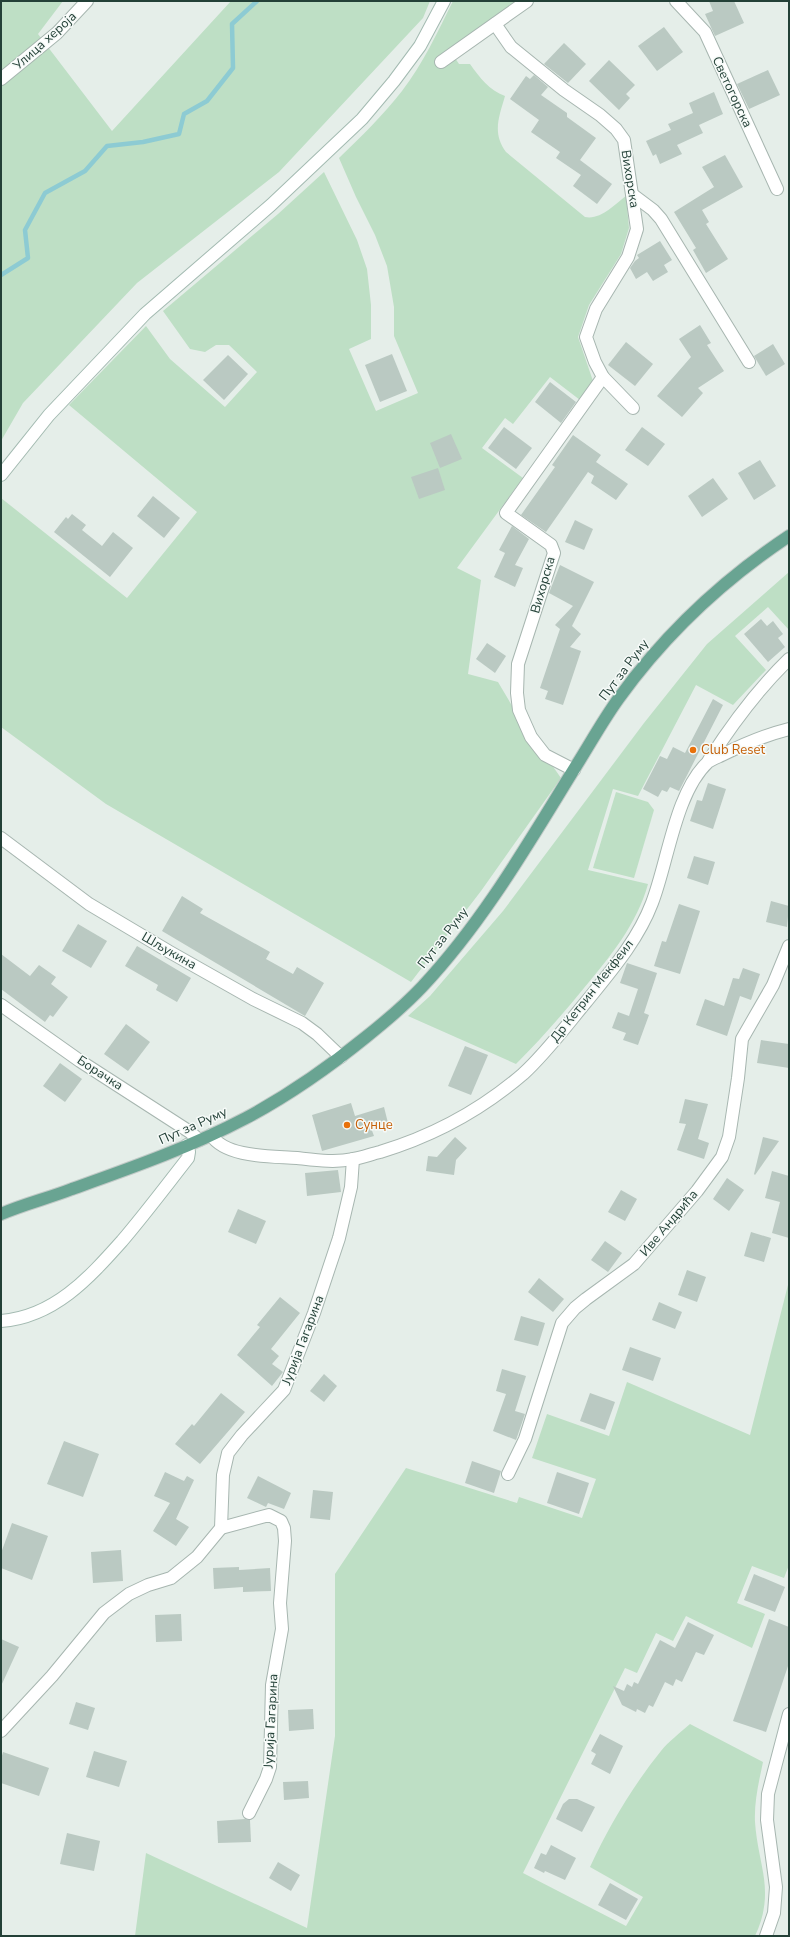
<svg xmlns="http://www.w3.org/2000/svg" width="790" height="1937" font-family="'Nunito Sans',sans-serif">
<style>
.green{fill:#bedfc5}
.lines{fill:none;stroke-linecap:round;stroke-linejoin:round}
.stream{stroke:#8dcbd3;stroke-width:4.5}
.building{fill:#bac9c2}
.street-casing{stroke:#a7b6b0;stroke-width:14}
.secondary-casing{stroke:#a3bab1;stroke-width:14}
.primary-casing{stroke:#c1cac7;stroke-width:14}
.street{stroke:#fff;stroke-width:12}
.secondary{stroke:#fff;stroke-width:12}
.primary{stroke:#69a492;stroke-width:12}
.food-dot{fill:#e8710a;stroke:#f6faf8;stroke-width:1.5}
.labels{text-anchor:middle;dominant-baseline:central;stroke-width:3;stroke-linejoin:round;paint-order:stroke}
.street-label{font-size:13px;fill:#234037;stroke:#f6faf8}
.food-label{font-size:13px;fill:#c56008;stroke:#f6faf8;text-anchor:start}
</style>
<rect width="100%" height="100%" fill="#e5eee9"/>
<g class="green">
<path d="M1,1H63L38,34L112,131L231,1H430L423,18L279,172L137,283L23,403L1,441Z"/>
<path d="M453,1H517L451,52L459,64H470C480,78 489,90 505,96C499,117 492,133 506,152L585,217C601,220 614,205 626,196L629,228L621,254L589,305L578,337L593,381L580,400L550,377L513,424L505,418L482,448L523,478L457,568L481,580L468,674L498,682L521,721L561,778L481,891L411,982L106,804L1,727V498L127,598L197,512L69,405L146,326L170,359L225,407L257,372L229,345H216L205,352L190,349L163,311L278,214L324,172L357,240L367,269L371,305V339L349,349L376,411L418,393L394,336V307L387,266L375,235L356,197L339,158C361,137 383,115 402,91C423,64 438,31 453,1Z"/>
<path d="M789,572V630L768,607L735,636L766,670L733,705L696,685L638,796L613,789L588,870L648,884C637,924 610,957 584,988C562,1015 540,1040 516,1064L408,1016L430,996L503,911L644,723L707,644Z"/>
<path d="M616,792L648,802L654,810L634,878L593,868Z"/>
<path d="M789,1281V1565L784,1578L752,1566L737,1603L765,1614L752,1648L686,1616L673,1641L656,1633L637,1673L625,1668L523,1873L626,1926L643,1897L590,1867C609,1826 632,1787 661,1751C669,1741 680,1733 690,1724L763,1762C759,1781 754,1802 755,1822C758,1866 776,1891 755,1936H135L146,1853L307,1928L335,1736V1574L406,1468L517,1503L519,1497L582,1518L596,1479L532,1458L547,1414L609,1436L627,1382L750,1435Z"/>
</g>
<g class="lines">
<path class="stream" d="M1,275L28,258L25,230L45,193L85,171L107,146L143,142L179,134L184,114L207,101L233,68L232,24L257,1"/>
</g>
<g class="building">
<path d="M709,1H734L744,23L715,36L705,14L713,11Z"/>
<path d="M664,27L683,52L657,71L638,46Z"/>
<path d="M564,43L586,64L568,83L544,64Z"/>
<path d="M609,60L635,85L626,94L630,98L619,110L589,81Z"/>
<path d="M768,70L780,95L749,109L737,84Z"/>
<path d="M534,75L548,87L541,95L567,113V117L596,138L580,160L612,184L597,204L573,186L581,175L556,158L560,152L531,132L539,120L510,99L526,76L530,79Z"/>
<path d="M714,92L723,114L699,125L703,133L677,145L682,154L660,164L656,154L653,156L646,141L671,130L668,124L693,113L689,103Z"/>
<path d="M725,155L743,187L702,210L709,222L706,224L728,259L706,273L693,250L696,248L674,212L714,187L702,167Z"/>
<path d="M660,241L672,260L664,265L668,272L653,281L647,272L636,279L630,268L635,261L639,258L637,255Z"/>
<path d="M700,325L711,343L707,345L724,371L698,388L703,393L682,417L657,396L691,357L679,339Z"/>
<path d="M626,342L653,364L635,386L608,365Z"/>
<path d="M773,344L785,364L766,376L754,356Z"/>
<path d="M392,354L407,391L380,402L365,365Z"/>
<path d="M228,355L248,374L224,400L203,380Z"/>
<path d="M550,382L576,402L561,423L535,402Z"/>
<path d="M504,427L532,448L516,469L488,448Z"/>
<path d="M642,427L665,444L648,466L625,450Z"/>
<path d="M451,434L462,459L440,468L430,443Z"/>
<path d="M573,435L601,455L596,462L628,484L616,500L591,483L594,476L588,472L546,532L521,515L555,467L552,465Z"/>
<path d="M760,460L776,486L754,500L738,473Z"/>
<path d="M438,468L445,490L419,499L411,477Z"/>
<path d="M713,478L728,499L702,517L688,496Z"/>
<path d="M153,496L180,518L164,538L137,516Z"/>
<path d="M72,514L86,525L82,530L102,546L113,532L133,548L110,577L54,532L66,517L68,519Z"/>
<path d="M575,520L593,529L584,550L565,542Z"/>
<path d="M512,526L529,539L515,565L523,568L515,587L494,577L505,553L499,550Z"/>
<path d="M560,565L594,582L572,626L581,634L570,647L581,651L563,705L545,699L548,691L540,688L560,629L555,625L573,606L549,593Z"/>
<path d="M761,619L767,626L773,621L783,634L778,638L785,647L768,662L744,634Z"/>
<path d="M487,643L506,656L495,673L476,659Z"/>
<path d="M713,699L723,705L679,791L670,787L667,792L662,790L658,797L643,789L660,756L667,759L673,747L685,753Z"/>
<path d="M708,783L726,789L713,829L690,821L697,800L702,801Z"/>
<path d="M694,856L715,862L708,885L687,878Z"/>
<path d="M182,896L203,909L200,913L270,952L266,959L293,974L297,967L324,983L305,1016L162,931Z"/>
<path d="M771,901L789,906L787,927L766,922Z"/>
<path d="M679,904L700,911L680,974L654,966L662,941L666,942Z"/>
<path d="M78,924L107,941L91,968L62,951Z"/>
<path d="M137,946L191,978L177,1002L156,990L158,985L125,966Z"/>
<path d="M1,954L30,976L39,965L56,977L51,984L68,997L53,1017L50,1015L45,1022L1,989Z"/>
<path d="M627,963L657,973L644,1013L649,1015L638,1045L623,1040L626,1033L612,1028L618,1012L629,1016L638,989L620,983Z"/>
<path d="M743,968L760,974L751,1000L740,996L727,1036L696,1025L705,999L724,1006L733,978L739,979Z"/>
<path d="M126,1024L150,1042L128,1071L104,1054Z"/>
<path d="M761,1040L789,1044V1068L757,1063Z"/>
<path d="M465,1046L488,1055L471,1095L448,1086Z"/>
<path d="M60,1063L82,1079L65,1102L43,1086Z"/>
<path d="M685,1099L708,1104L698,1139L709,1143L704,1159L677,1150L686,1124L679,1123Z"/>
<path d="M351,1103L355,1116L384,1107L388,1123L371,1128L374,1136L322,1151L312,1115Z"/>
<path d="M455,1137L467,1148L456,1160L454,1175L426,1171L428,1156L437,1157Z"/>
<path d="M763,1137L779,1141L755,1175L754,1174Z"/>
<path d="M338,1170L341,1192L307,1196L305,1173Z"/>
<path d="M772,1171L789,1176V1238L772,1233L780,1202L765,1198Z"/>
<path d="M727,1178L744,1190L729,1211L713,1199Z"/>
<path d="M621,1190L637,1199L625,1221L608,1212Z"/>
<path d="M238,1209L266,1221L256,1244L228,1232Z"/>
<path d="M751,1232L771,1238L764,1262L744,1256Z"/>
<path d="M605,1241L622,1253L608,1272L591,1260Z"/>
<path d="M687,1270L706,1277L697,1302L678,1295Z"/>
<path d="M539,1278L564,1299L553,1312L528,1292Z"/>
<path d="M280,1297L300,1313L271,1349L279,1356L272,1364L283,1372L272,1386L237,1355L260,1327L257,1325Z"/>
<path d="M659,1302L682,1312L675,1329L652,1320Z"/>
<path d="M521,1316L545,1323L538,1346L514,1340Z"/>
<path d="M630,1347L661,1358L653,1381L622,1370Z"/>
<path d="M502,1369L526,1376L515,1411L525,1414L516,1440L493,1431L506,1394L496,1391Z"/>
<path d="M324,1374L337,1386L324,1402L310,1391Z"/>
<path d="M221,1393L245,1412L200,1464L175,1444L192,1424L194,1426Z"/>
<path d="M590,1393L615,1402L605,1430L580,1421Z"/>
<path d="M64,1441L99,1454L83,1497L47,1484Z"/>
<path d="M472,1461L501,1471L494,1493L465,1483Z"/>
<path d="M165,1472L184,1481L187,1476L194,1480L176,1519L189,1527L176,1546L153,1531L170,1503L154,1496Z"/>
<path d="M557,1472L589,1483L579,1514L547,1503Z"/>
<path d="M258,1476L291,1493L284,1509L268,1503L266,1507L247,1498Z"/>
<path d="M313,1490L333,1492L330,1520L310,1518Z"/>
<path d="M12,1523L48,1536L32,1580L1,1568V1553Z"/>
<path d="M121,1550L123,1581L93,1583L91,1552Z"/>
<path d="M239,1567V1570L270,1568L271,1591L243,1592V1587L214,1589L213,1568Z"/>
<path d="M754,1574L785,1587L775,1612L744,1600Z"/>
<path d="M181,1614L182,1641L156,1642L155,1615Z"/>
<path d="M769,1619L789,1627V1663L766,1732L733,1721Z"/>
<path d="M688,1622L714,1635L704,1655L696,1652L682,1682L676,1679L673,1686L665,1682L653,1707L649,1705L645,1713L637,1709L636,1712L622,1705L613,1686L624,1691L627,1684L632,1687L634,1682L638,1684L660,1640L675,1648Z"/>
<path d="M1,1639L19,1647L1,1686Z"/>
<path d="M76,1702L95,1708L88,1730L69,1724Z"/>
<path d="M313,1709L314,1729L289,1731L288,1710Z"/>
<path d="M600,1734L623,1746L610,1774L591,1764L596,1754L591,1751Z"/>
<path d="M94,1751L127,1761L119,1787L86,1777Z"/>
<path d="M3,1752L49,1768L39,1796L1,1783V1759Z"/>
<path d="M308,1781L309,1798L284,1800L283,1782Z"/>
<path d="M569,1799H577L595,1807L582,1832L556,1819L563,1804Z"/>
<path d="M245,1819L250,1820L251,1842L218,1843L217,1821Z"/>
<path d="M67,1833L100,1841L94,1871L60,1864Z"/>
<path d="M551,1845L576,1858L565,1880L545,1871L544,1873L534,1868L541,1853L546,1855Z"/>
<path d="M278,1862L300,1875L291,1891L269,1878Z"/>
<path d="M610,1883L638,1899L626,1920L598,1905Z"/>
</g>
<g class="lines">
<defs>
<g id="street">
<path d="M676,1L705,32L777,189"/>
<path d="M495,24L511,47L564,90L600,115L616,129L624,140L637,229L628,257L596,309L586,337L595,362L603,377L633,408"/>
<path d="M441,62L527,1"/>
<path d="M1,79L57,33L87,1"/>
<path d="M633,195L653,210L661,219L749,362"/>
<path d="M709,760C732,724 758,689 789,659"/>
<path d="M574,770L545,755L531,737L519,710L517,693L518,664L554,553L551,545L506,513L603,377"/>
<path d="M1,838L89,904L168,951L253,999L302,1023L317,1034L341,1057"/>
<path d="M1,1005L80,1061L190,1132L199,1140"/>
<path d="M211,1135C226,1158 272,1156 297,1158C315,1160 335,1163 353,1159C362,1158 371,1154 380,1152C433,1136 480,1111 523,1074C546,1053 566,1026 586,1002C611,971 638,940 652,903C668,862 675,793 708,762C712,759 718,757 722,755C744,744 765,735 789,729"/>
<path d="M508,1474L525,1439L562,1323L575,1308L586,1299L634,1264L697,1191L722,1157L729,1137L738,1078L742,1039L773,985L789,946"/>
<path d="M221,1528L269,1515L281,1521L284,1528L285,1541L280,1603L282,1629L272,1685L270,1767L266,1779L249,1813"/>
<path d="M1,1731L52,1676L104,1613L129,1594L148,1585L171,1578L197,1557L221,1528L223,1475L228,1453L242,1435L284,1390L314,1313L339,1238L351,1187L353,1159"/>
<path d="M766,1936L774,1913L776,1887L767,1820L768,1794L789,1714"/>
</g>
<g id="secondary">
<path d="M1,475L49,415L145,314L271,205L362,119L394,81L420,46L444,1"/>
<path d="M1,1321C54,1317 89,1278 122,1241C145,1214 166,1186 188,1158L189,1152L187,1145"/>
</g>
<path id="primary" d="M1,1214C24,1204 49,1198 72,1189C131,1168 191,1147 246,1118C289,1095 329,1067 366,1037C386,1021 405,1005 422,987C484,921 529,842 576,766C590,744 603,720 619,698C666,633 723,580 789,536"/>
</defs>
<use href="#street" class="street-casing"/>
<use href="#secondary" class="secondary-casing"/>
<use href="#primary" class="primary-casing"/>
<use href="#street" class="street"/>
<use href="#secondary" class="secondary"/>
<use href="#primary" class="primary"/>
</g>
<g class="food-dot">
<circle cx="693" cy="750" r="4"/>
<circle cx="347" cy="1125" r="4"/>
</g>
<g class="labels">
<g class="street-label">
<text transform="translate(45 41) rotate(-42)">Улица хероја</text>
<text transform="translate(732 92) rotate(65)">Светогорска</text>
<text transform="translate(630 179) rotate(81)">Вихорска</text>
<text transform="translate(543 585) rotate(-74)">Вихорска</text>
<text transform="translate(624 670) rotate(-53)">Пут за Руму</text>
<text transform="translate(443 938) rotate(-52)">Пут за Руму</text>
<text transform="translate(169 951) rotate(30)">Шљукина</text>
<text transform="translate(592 991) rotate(-52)">Др Кетрин Мекфеил</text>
<text transform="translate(100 1073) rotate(33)">Борачка</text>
<text transform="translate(193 1126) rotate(-24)">Пут за Руму</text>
<text transform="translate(669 1223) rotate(-50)">Иве Андрића</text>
<text transform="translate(303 1340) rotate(-69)">Јурија Гагарина</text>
<text transform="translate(271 1721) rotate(-87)">Јурија Гагарина</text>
</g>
<g class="food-label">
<text x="701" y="750">Club Reset</text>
<text x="355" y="1125">Сунце</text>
</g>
</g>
<rect width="790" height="1937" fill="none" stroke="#234037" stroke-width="4"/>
</svg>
